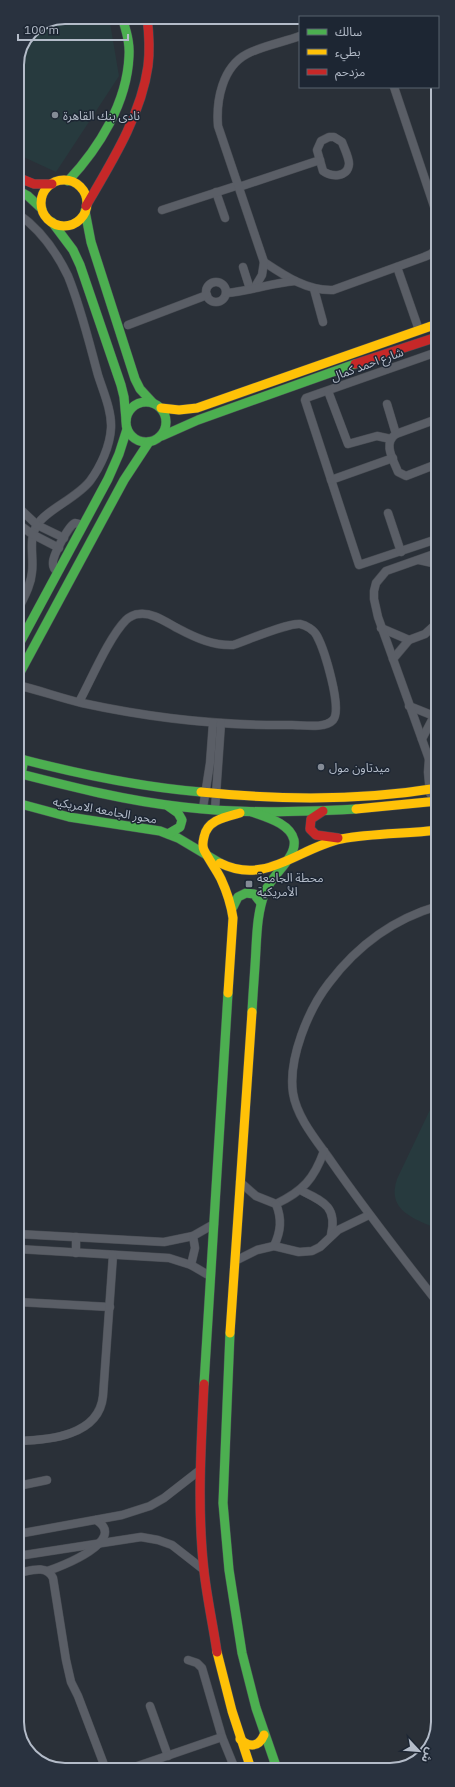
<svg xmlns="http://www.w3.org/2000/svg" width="455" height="1787" font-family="'IBM Plex Sans','Noto Sans Arabic',sans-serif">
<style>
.green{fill:#273a3e}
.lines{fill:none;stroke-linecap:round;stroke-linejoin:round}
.street-casing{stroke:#484c53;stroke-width:9}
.fast-casing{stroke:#484c53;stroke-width:10}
.slow-casing{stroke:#484c53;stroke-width:10}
.jam-casing{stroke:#484c53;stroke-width:10}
.street{stroke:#5a5e66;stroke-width:8}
.fast{stroke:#4caf50;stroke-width:9}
.slow{stroke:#ffc107;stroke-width:9}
.jam{stroke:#c62828;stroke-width:9}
.poi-dot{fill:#848b96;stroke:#1d2633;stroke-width:1.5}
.labels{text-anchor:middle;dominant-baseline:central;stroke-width:3;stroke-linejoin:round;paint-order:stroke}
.poi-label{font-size:12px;fill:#b4bcc9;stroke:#1d2633;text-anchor:start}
.street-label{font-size:12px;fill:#b4bcc9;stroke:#1d2633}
.rim{fill:none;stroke:#b4bcc9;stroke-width:2}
</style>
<rect width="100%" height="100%" fill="#2a3038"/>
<g class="green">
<path d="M65,17H109L119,76L56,172L17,154V64L31,31Z"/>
<path d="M438,1093V1229C415,1219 386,1211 397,1179Z"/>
</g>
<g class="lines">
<defs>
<g id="street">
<path d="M394,87L437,215"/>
<path d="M329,137H334L342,142C344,148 349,157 349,164C348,178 331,177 323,171L317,150L321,141Z"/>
<path d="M239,187L320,160"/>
<path d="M216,192L225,218"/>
<path d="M162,210L239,185"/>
<path d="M17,213C40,229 56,251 68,276C81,308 89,342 98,375C103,391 112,411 111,428C110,446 101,466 90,481C77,498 46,510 37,525C28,539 34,556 32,572C31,586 23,599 17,612"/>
<path d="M264,262C285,276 307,291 333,290L424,257L431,254L437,248"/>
<path d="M243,267L250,289"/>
<path d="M397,267L419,330"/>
<circle cx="216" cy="292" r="10"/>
<path d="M255,287L262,275L264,262L218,126C216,101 222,67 247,54C262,46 284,42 300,36"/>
<path d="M314,289L323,322"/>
<path d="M226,293C250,291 272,283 295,281"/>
<path d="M128,325L207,295"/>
<path d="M437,352L306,398L305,400L359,565L437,539"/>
<path d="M328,391L348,444L377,436L391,439"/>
<path d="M387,404L396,434"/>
<path d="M437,419L396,434C382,443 394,461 398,472L406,476L437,464"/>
<path d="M331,480L393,458"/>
<path d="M17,506L37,525L64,538"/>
<path d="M388,513L401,552"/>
<path d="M17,523L32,534L59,548"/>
<path d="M419,560L437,564"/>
<path d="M57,572C54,569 53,567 53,564C52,556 69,525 75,523L83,525"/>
<path d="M381,628L409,640"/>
<path d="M393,659L409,640L425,634L437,623"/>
<path d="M17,685C39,690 60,698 82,703C151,718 221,726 292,725C303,725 325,729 333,720C343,709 324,649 317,636C314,630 306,625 300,624C287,623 248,640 233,645C214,646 196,638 179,629C167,623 153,612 139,614C135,614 129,617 126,620C109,637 91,680 79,702"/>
<path d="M409,706L434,716L437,714"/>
<path d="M422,739L434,716"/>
<path d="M429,759L435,765L437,774"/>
<path d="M430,793L428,772L429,759L378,617L374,599V591L376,583L386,571L437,553"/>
<path d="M203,808L210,763L213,723"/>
<path d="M215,809L221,723"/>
<path d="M438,906C393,919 357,946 329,983C308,1010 288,1059 293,1093C297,1118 317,1141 331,1161C365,1210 401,1256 438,1303"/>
<path d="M240,1182L256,1196L276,1204C303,1191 314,1179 324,1151"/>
<path d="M300,1190C322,1201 338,1206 331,1235"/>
<path d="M18,1234L164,1242L193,1236L214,1224"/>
<path d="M274,1246C281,1231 282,1219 276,1204"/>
<path d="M18,1249L169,1258L191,1265L210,1276"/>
<path d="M76,1253V1237"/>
<path d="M235,1261L257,1250L274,1246L299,1252L312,1251L320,1247L338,1230L369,1215"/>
<path d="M191,1265L195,1248L193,1236"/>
<path d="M18,1302L110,1307"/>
<path d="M18,1441C49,1440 99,1436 103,1396L113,1255"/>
<path d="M18,1486L47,1480"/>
<path d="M18,1534L122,1515L150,1506L164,1498L200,1470"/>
<path d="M18,1556L141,1537L158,1540L172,1545L204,1570"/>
<path d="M47,1571C61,1567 129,1540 96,1520"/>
<path d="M18,1573C30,1571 46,1564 53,1578L66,1660L71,1682L78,1696L106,1770"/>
<path d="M188,1660L197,1663L202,1668L222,1737L235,1769"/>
<path d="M150,1706L168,1756"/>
<path d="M126,1770L222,1737"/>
</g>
<g id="fast">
<path d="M68,181C99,148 127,103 129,56C130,43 126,30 122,17"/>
<path d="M17,190L28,196L42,209"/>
<path d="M85,211L91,242L135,379L140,389L152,402"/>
<path d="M52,222L73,250L80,265L121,385L124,397L126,420"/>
<circle cx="146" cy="422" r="20"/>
<path d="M162,436L198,420L355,364"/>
<path d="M17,648L108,479L119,454L127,429"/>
<path d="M17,678L124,480L149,442"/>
<path d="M17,758C78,774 139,787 201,792"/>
<path d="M17,773C72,787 127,801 183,807C240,814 299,812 356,809"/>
<path d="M21,774L24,760"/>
<path d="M17,803L69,817L160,831L178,838L220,863"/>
<path d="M168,806L178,813L182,820L180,827L168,834"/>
<path d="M233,907L238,897L246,893L254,894L261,903"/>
<path d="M252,1012C253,991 255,970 256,948C257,929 258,910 265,892C272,874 297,858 294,840C290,823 265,817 252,812"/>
<path d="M230,1333L223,1503L229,1570L242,1653L256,1708L277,1769"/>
<path d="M204,1384L228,993"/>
</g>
<g id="slow">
<circle cx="64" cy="203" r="23"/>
<path d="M161,408L179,410L197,408L437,324"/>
<path d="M201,792C279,800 360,801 438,788"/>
<path d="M356,809L438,801"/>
<path d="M220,863C266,886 298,848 341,839C373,833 406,834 438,830"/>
<path d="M228,993L233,918C231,904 227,892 221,879C216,869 209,860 204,850C202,846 203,841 204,837C207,820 225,817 240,813"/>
<path d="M230,1333L252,1012"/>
<path d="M217,1652L232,1711L251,1769"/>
<path d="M240,1739C249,1748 259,1747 264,1735"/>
</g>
<g id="jam">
<path d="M17,177L34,184H52"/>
<path d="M86,206C111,163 141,116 148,66C150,50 149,33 147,17"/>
<path d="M355,364L437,337"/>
<path d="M323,811L311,819L310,829L316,835L338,838"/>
<path d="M204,1384C201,1446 197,1509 204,1571C207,1598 213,1625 217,1652"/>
</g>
</defs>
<use href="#street" class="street-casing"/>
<use href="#fast" class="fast-casing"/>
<use href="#slow" class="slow-casing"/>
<use href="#jam" class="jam-casing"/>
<use href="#street" class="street"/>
<use href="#fast" class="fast"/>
<use href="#slow" class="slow"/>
<use href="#jam" class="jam"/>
</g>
<g class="poi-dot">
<circle cx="55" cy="115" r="4"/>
<circle cx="321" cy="767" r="4"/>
<rect x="245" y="880" width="8" height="8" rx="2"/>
</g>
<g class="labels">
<g class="poi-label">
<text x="63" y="115">نادى بنك القاهرة</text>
<text x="329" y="767">ميدتاون مول</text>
<text x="257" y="877">محطة الجامعة<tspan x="257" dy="14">الأمريكية</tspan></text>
</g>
<g class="street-label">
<text transform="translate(367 364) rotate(-20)">شارع احمد كمال</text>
<text transform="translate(105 810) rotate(10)">محور الجامعه الامريكيه</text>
</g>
</g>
<path d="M0 0H455V1787H0ZM65 24H390A41 41 0 0 1 431 65V1722A41 41 0 0 1 390 1763H65A41 41 0 0 1 24 1722V65A41 41 0 0 1 65 24Z" fill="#29323f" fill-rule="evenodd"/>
<path class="rim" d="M65 24H390A41 41 0 0 1 431 65V1722A41 41 0 0 1 390 1763H65A41 41 0 0 1 24 1722V65A41 41 0 0 1 65 24Z"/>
<rect x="299" y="16" width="140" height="72" fill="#1d2633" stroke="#59626f"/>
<rect x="307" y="29" width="20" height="6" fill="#4caf50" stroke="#59626f"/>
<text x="335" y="36" font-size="12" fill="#b4bcc9">سالك</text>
<rect x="307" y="49" width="20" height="6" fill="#ffc107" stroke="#59626f"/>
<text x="335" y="56" font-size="12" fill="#b4bcc9">بطيء</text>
<rect x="307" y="69" width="20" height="6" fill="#c62828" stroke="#59626f"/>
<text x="335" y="76" font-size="12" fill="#b4bcc9">مزدحم</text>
<g transform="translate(419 1751) rotate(116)" stroke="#1d2633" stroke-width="3" paint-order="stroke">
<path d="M0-3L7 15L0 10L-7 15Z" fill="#b4bcc9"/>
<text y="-6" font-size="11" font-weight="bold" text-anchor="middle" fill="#b4bcc9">ش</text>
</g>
<path d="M18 34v6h110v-6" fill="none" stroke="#b4bcc9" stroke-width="2"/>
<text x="24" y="34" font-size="12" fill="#b4bcc9" stroke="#1d2633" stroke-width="3" paint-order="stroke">100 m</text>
</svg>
